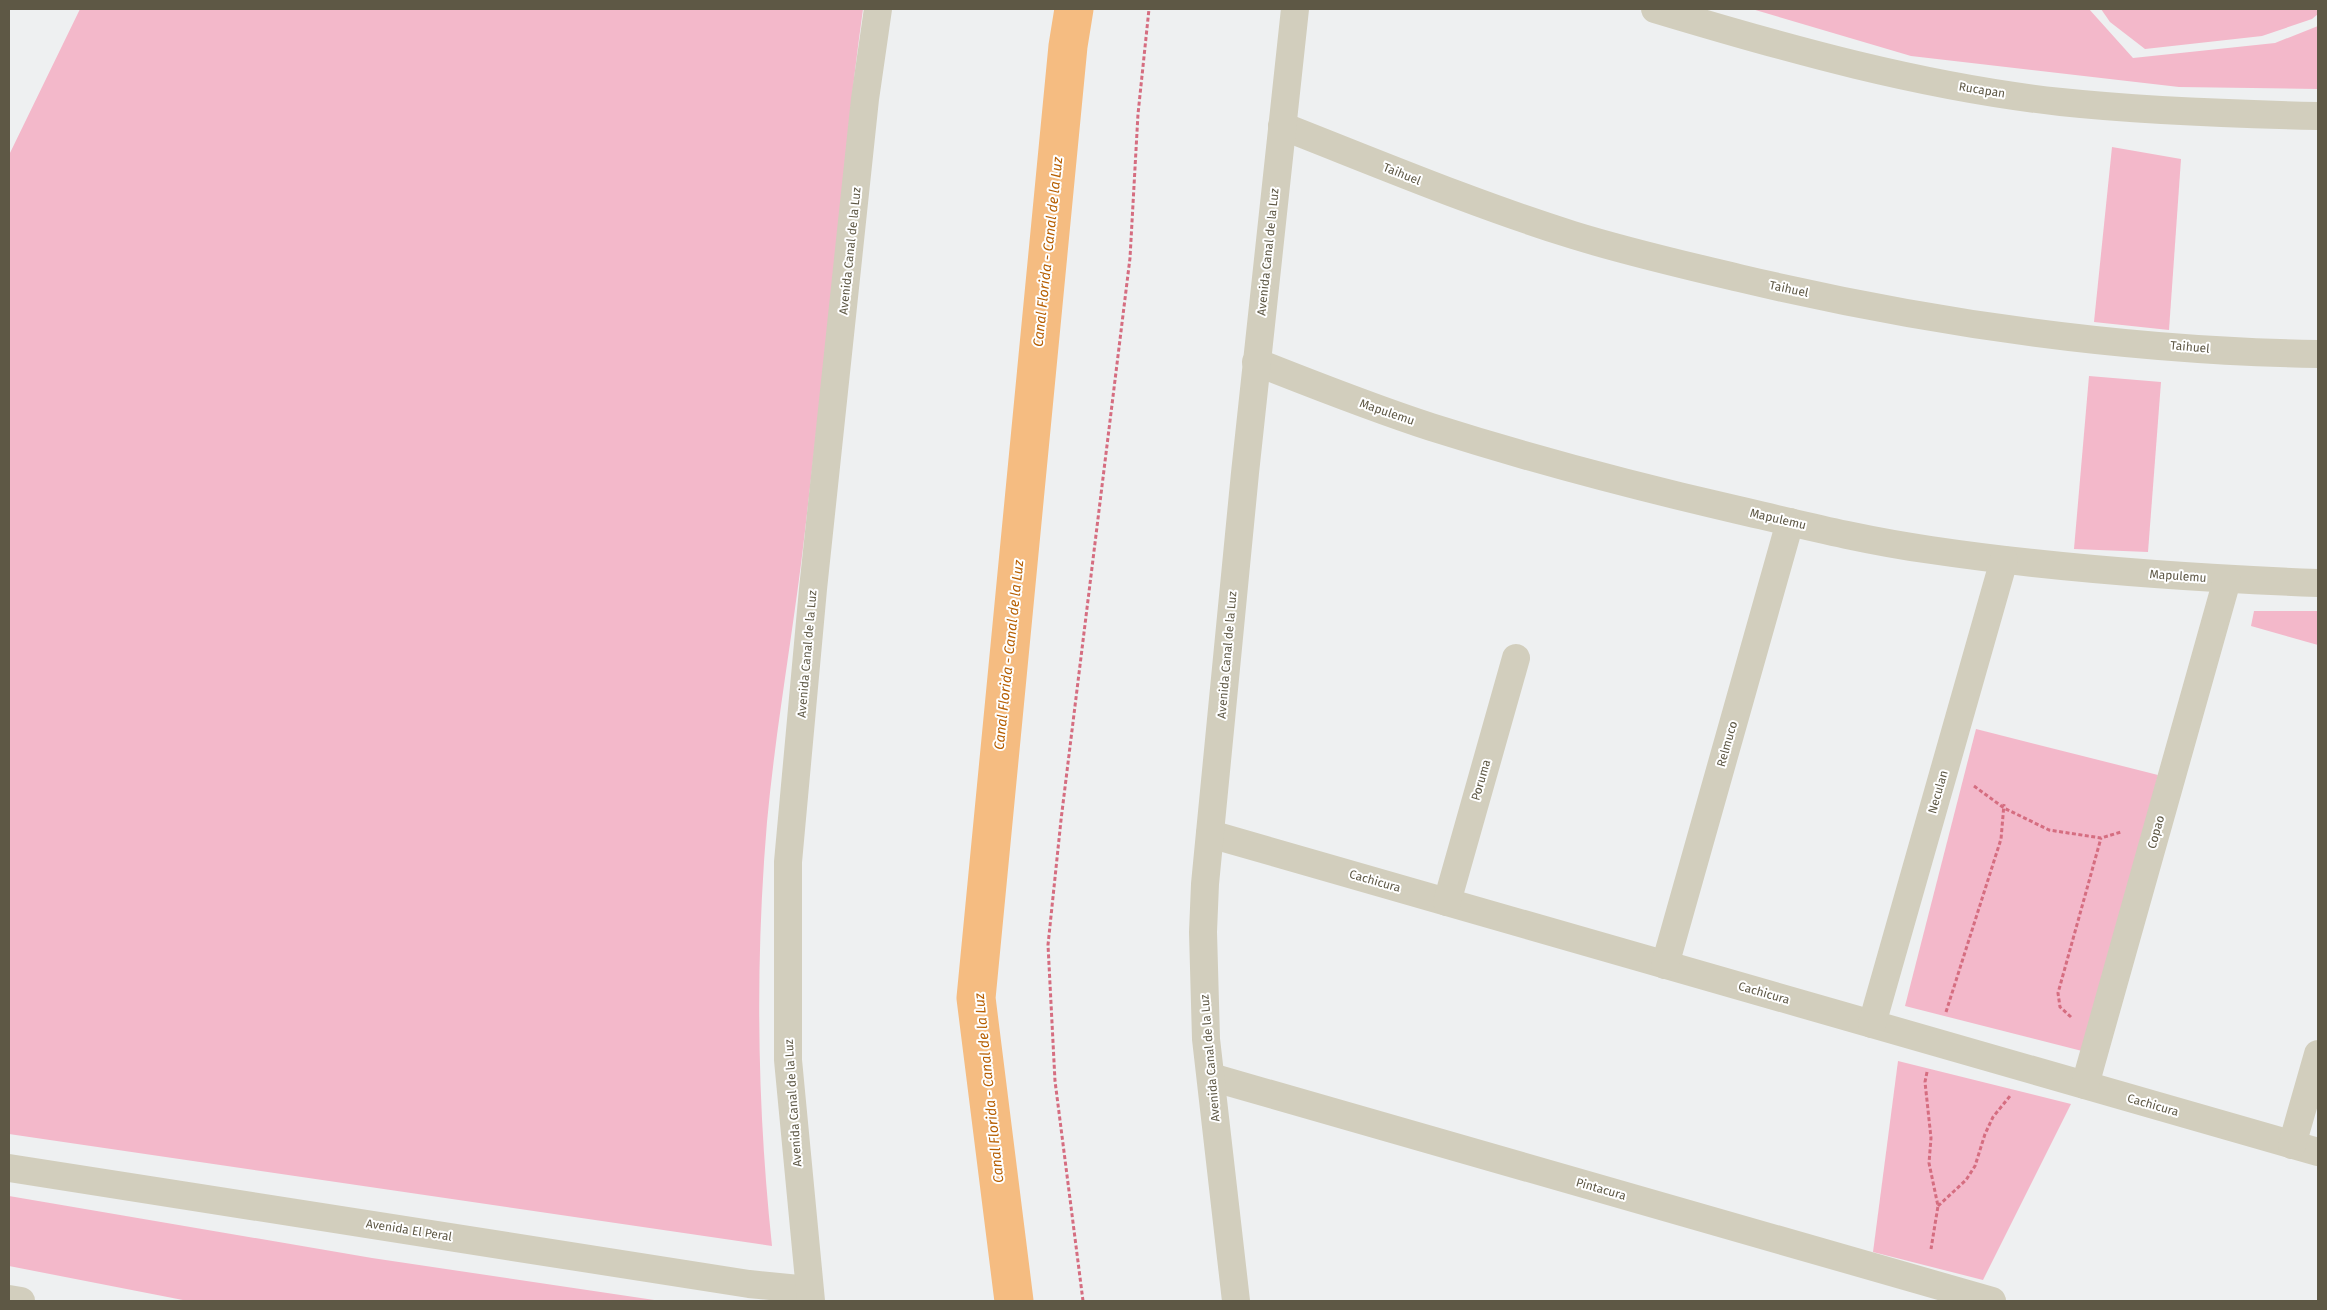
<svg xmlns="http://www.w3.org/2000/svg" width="2327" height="1310" font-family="'Fira Sans',sans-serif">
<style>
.green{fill:#f3b8ca}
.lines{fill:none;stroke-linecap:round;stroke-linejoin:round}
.canal{stroke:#f5bc81;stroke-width:39}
.path{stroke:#d56d80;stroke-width:3;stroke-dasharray:4 2.5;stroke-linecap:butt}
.street{stroke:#d2cebd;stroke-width:28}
.labels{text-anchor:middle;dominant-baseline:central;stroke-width:4;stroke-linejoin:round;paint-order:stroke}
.street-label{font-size:12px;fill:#5e5845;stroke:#fff}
.water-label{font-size:14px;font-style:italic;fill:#b65e00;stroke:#fff}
</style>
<rect width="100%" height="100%" fill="#eef0f1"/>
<g class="green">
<path d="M80,9H863C851,95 843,183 834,270C825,357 815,444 805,531C794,628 776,725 767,822C755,964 757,1105 772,1246L9,1134V155Z"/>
<path d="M1752,9H2089L2133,58L2275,43L2318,26V89L2179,87L1911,56Z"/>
<path d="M2101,9H2318V14L2312,19L2262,36L2145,49L2110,22Z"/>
<path d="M2112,147L2181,159L2169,330L2094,322Z"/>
<path d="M2089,376L2161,382L2148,552L2074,549Z"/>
<path d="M2254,611H2318V645L2251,626Z"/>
<path d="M1976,729L2158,775L2086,1052L1905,1006Z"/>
<path d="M1898,1061L2071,1104L1983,1280L1873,1252Z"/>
<path d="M9,1196L372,1258L661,1301H188L9,1266Z"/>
</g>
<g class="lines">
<path class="canal" d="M1014,1301L976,998L1068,46L1074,9"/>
<g class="path">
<path d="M1974,786L2004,808L2049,830L2101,838L2121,832"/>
<path d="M1946,1012L2001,839L2004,804"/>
<path d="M2071,1017L2060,1007L2058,993L2101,838"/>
<path d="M1927,1072L1925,1082L1931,1138L1929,1163L1938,1206L1931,1249"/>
<path d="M1938,1206L1966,1180L1975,1166L1985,1134L1993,1117L2010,1096"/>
<path d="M1083,1301L1055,1081L1048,945L1061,820L1130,258L1138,114L1149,9"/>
</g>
<g class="street">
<path d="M1655,9C1788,49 1923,87 2061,102C2146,111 2232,114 2318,116"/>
<path d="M1282,126C1379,164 1474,204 1573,235C1628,252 1684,265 1739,278C1929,323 2124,351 2318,354"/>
<path d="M1256,362C1314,385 1372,408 1431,427C1532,459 1634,486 1738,510C1802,525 1866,541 1931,550C2059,569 2189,578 2318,583"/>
<path d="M1210,834L2318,1152"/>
<path d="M1447,902L1516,658"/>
<path d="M1665,965L1790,522"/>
<path d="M1872,1024L2004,560"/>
<path d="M1211,1077L1992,1301"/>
<path d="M2085,1085L2227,580"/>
<path d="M2292,1145L2318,1054"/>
<path d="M9,1168L749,1284L809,1290"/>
<path d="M9,1299L21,1301"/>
<path d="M811,1301L788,1060V862L813,589L865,99L878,9"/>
<path d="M1236,1301L1206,1039L1203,932L1205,884L1245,473L1295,9"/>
</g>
</g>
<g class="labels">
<g class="street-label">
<text transform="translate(1982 90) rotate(9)">Rucapan</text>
<text transform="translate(1402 174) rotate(22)">Taihuel</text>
<text transform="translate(850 251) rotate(-84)">Avenida Canal de la Luz</text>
<text transform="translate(1268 252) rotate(-84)">Avenida Canal de la Luz</text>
<text transform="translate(1789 289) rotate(12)">Taihuel</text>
<text transform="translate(2190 347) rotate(5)">Taihuel</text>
<text transform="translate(1387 412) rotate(19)">Mapulemu</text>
<text transform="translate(1778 519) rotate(13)">Mapulemu</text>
<text transform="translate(2178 576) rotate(4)">Mapulemu</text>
<text transform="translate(807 654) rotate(-85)">Avenida Canal de la Luz</text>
<text transform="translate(1227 655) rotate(-85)">Avenida Canal de la Luz</text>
<text transform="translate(1727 744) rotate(-74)">Relmuco</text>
<text transform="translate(1481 780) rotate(-74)">Poruma</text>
<text transform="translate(1938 792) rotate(-74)">Neculan</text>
<text transform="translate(2156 832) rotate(-74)">Copao</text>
<text transform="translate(1375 881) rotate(16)">Cachicura</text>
<text transform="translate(1764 993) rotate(16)">Cachicura</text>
<text transform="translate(1210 1058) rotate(-95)">Avenida Canal de la Luz</text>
<text transform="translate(793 1103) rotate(-94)">Avenida Canal de la Luz</text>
<text transform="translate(2153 1105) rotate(16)">Cachicura</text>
<text transform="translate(1601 1189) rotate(16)">Pintacura</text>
<text transform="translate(409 1230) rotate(9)">Avenida El Peral</text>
</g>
<g class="water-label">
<text transform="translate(1048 252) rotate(-84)">Canal Florida - Canal de la Luz</text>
<text transform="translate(1009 655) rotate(-84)">Canal Florida - Canal de la Luz</text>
<text transform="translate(989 1088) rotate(-96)">Canal Florida - Canal de la Luz</text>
</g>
</g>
<rect width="2327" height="1310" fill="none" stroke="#5e5845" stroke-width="20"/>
</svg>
